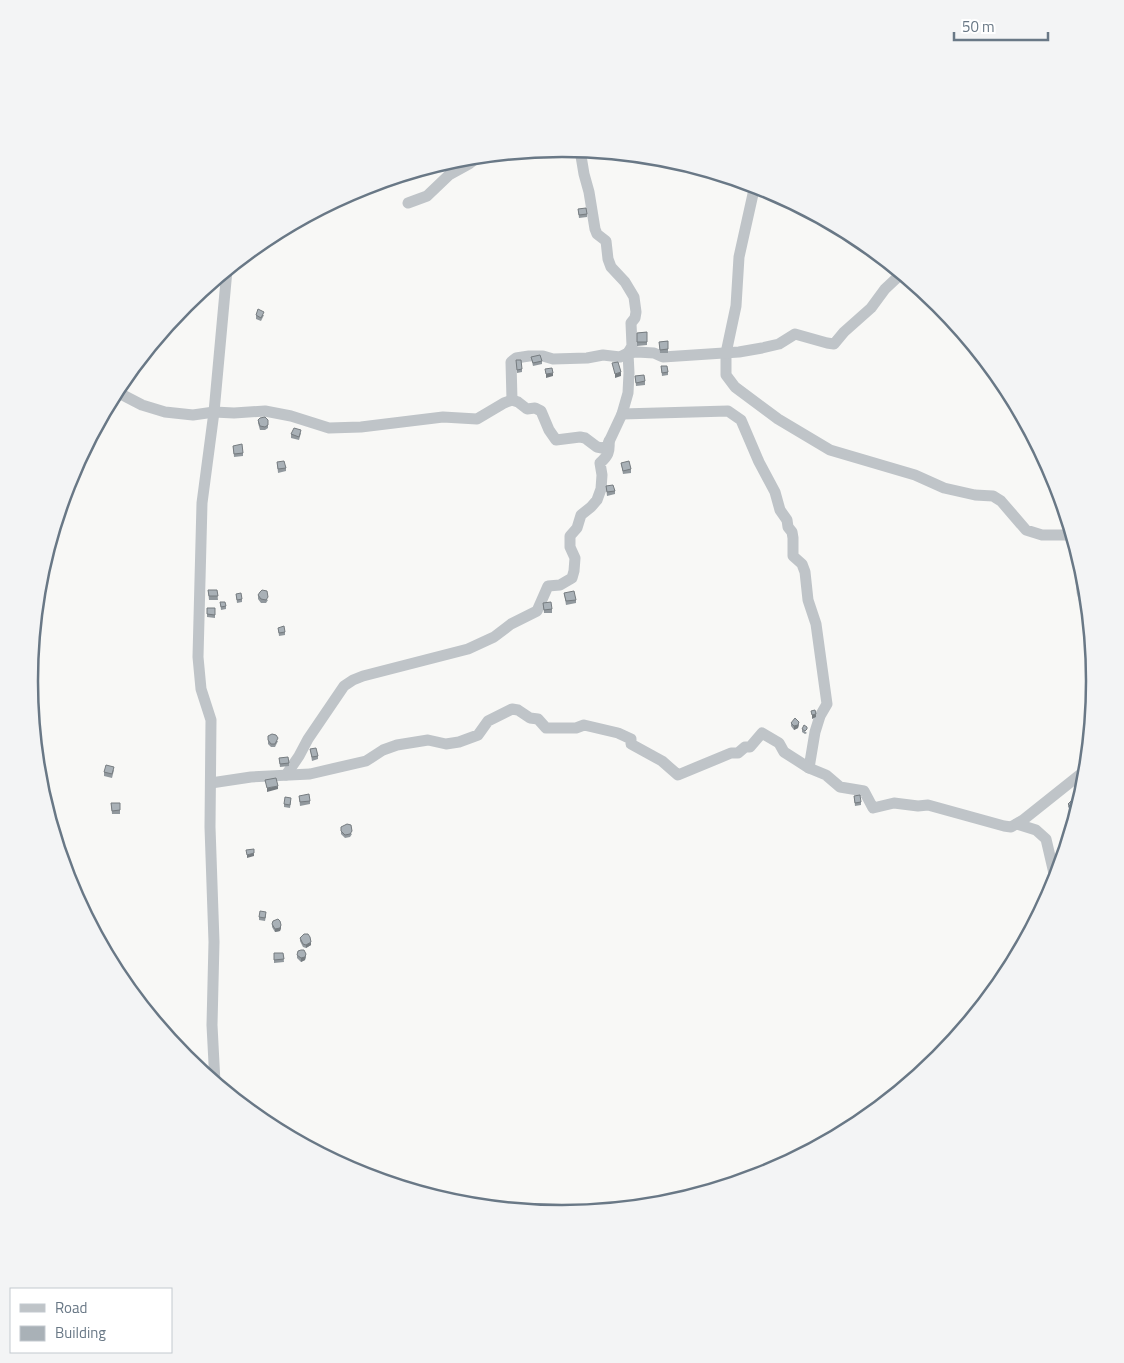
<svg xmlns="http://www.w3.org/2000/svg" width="1124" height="1363" font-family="'Titillium Web',sans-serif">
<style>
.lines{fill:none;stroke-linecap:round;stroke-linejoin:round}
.street{stroke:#bfc4c8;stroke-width:11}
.wall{fill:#91989d}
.shaded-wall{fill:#767c80}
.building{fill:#a9b1b7;stroke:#767c80}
.rim{fill:none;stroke:#697886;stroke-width:2.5}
</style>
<rect width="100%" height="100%" fill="#f8f8f6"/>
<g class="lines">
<g class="street">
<path d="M755,185L739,257L736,306L726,353V375L735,387L778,419L830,450L915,475L944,488L975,495L993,496L1001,501L1026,530L1042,535H1066L1073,537"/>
<path d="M408,203L427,196L449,175L469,164L479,156"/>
<path d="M115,391L142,405L165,412L193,415L214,412L234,413L265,411L291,416L329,428L361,427L443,417L477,419L504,403L512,400L518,402L527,409L535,408L541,411L549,430L556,440L580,437L585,438L597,447L602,448L607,446L622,414L628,393L629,373L628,353L632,346L631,323L635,318L636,312L634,297L625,282L611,267L608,259L606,241L597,234L595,229L589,192L584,174L580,150"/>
<path d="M512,400L511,362L516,358L529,356H543L553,359L587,358L603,355L620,357L628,353L637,352L654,353L663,357L739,352L762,348L779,344L795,334L827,343L834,344L844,332L871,308L885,289L901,274"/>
<path d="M622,414L728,411L741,420L759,462L775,492L780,510L787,520L788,527L792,532L793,538V556L802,564L805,572L808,600L816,624L827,704L820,716L815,732L809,768"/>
<path d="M1079,557L1082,592L1089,616"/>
<path d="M286,775L299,756L308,739L344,686L353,680L363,676L468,649L494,637L511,624L537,611L548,586L560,585L572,578L574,571L575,558L570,547V536L577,528L581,515L591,507L597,500L601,489L602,475L600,463C608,456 610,452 609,441"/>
<path d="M211,783L251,777L310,774L366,761L383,750L397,745L428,740L446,744L459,742L478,735L488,721L512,709L518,710L530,718L538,719L546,728H576L584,725L618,733L631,739V744L662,761L678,775L731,753H738L745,747H750L762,733L779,743L784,752L809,768L826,775L840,787L864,791L873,808L894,803L918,806L928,805L1004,826L1011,827L1023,820L1087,769"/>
<path d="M1017,824L1036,830L1046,839L1056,882"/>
<path d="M215,1083L212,1025L214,942L210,827L211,720L201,689L198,657L202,503L214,412L227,270"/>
</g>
</g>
<g class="wall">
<path d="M578,209L587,214V217L579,218Z"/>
<path d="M256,315H264L261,321L256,319Z"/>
<path d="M647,332V345L637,346V333Z"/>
<path d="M668,341V353H660L659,342Z"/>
<path d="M531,357L542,361V364L533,366Z"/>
<path d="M516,360L522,369V372L517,373Z"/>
<path d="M661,366L668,372V375L662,376Z"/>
<path d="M635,376L645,381V385L636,386Z"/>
<path d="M258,420H268V428L265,430H260L258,423Z"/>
<path d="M301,433L299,440L291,438V434Z"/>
<path d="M233,446L243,453V456L234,457Z"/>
<path d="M277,462L286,468V471L278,473Z"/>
<path d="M621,463L631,469V473L623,474Z"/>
<path d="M606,486L615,491V494L607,496Z"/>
<path d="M208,590H217L218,600H209Z"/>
<path d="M564,593L576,600V603L566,605Z"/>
<path d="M236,594L242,599V602L237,603Z"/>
<path d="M258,595L268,600L266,603H261L258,599Z"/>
<path d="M220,602L226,606V609L221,610Z"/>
<path d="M543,603L552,609V613H544Z"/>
<path d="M207,608H215V618L207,617Z"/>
<path d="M278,628L285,632V635L279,636Z"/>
<path d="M791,723L799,725L798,728L794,730L791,726Z"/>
<path d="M802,729L807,733L805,734L802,732Z"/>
<path d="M268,740L278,741L275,747H271L268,744Z"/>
<path d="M310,749L318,756V759L312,761Z"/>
<path d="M279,758L289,763V766L280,767Z"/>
<path d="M114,770L112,778L104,776V772Z"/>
<path d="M299,796L310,801V804L300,806Z"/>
<path d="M854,796L861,802V805L855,806Z"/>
<path d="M291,801L290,808L284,807V804Z"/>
<path d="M111,803H120V814H112Z"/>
<path d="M1079,803V807L1073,812L1068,807V804Z"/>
<path d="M341,827L352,834L350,837L345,838L341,834Z"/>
<path d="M266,916L265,921L259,920V917Z"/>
<path d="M272,924L281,928L280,931L275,932L272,927Z"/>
<path d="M300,938L311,945L306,948L303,947L300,941Z"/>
<path d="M274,953H283L284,962L274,963Z"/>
<path d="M297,955L306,957L305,960L301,962L297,958Z"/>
</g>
<g class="shaded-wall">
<path d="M621,372V376L615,378V374Z"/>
<path d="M553,373V376L546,378V374Z"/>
<path d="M816,714V717L812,719V715Z"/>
<path d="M799,722L798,728L794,730V726Z"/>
<path d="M278,786V789L267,792V788Z"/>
<path d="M1079,803V807L1073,812V809Z"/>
<path d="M254,853V856L247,858V855Z"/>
<path d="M281,925V928L280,931L275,932V929Z"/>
<path d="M311,942V945L306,948V945Z"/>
<path d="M306,954L305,960L301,962V958Z"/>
</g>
<g class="building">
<path d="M586,208L587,214L579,215L578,209Z"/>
<path d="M258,309L264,312L261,318L256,315Z"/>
<path d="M647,332V342H637V333Z"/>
<path d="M668,341V349L660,350L659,342Z"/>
<path d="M540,355L542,361L533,363L531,357Z"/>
<path d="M516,360H521L522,369L517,370Z"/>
<path d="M618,362L621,372L615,374L612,363Z"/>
<path d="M661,366H667L668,372L662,373Z"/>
<path d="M552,368L553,373L546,374L545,369Z"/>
<path d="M644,375L645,381L636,383L635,376Z"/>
<path d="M265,417L268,420V425L265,427L260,426L258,420L260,418Z"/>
<path d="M294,428L301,430L299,437L291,434Z"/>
<path d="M242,444L243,453L234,454L233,446Z"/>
<path d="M284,461L286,468L278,469L277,462Z"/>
<path d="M629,461L631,469L623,471L621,463Z"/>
<path d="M613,485L615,491L607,492L606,486Z"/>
<path d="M208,590H217L218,596H209Z"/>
<path d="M262,590L267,591L268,597L266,600L261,599L258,595L260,592Z"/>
<path d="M574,591L576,600L566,601L564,593Z"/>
<path d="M241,593L242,599L237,600L236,594Z"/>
<path d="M220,602H225L226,606L221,607Z"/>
<path d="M551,602L552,609L544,610L543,603Z"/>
<path d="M207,608H215V615L207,614Z"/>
<path d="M284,626L285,632L279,633L278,628Z"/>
<path d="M815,710L816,714L812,715L811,711Z"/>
<path d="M795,718L799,722L798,725L794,726L791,723Z"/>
<path d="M804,725L807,727V729L805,731L802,729Z"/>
<path d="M272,734L276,735L278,738L275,744H271L268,740V736Z"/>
<path d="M316,748L318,756L312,757L310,749Z"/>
<path d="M288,757L289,763L280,764L279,758Z"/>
<path d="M106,765L114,767L112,774L104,772Z"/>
<path d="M276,778L278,786L267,788L265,780Z"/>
<path d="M309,794L310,801L300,802L299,796Z"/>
<path d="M860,795L861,802L855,803L854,796Z"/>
<path d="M285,797L291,798L290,805L284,804Z"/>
<path d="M1074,798L1079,803L1073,809L1068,804Z"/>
<path d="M111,803H120V810L112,811Z"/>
<path d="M347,824L351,825L352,831L350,834L345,835L341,831V827Z"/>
<path d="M254,849V853L247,855L246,850Z"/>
<path d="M260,911L266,912L265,918L259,917Z"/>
<path d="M278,919L280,921L281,925L280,928L275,929L272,924L273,921Z"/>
<path d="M304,934H308L310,937L311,942L306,945L303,944L300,938Z"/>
<path d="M301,950H304L306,954L305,957L301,958L297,955L298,951Z"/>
<path d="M274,953H283L284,959L274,960Z"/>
</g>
<path d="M0 0H1124V1363H0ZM38 681a524 524 0 1 1 1048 0a524 524 0 1 1-1048 0Z" fill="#f3f4f5" fill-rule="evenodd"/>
<path class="rim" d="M38 681a524 524 0 1 1 1048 0a524 524 0 1 1-1048 0Z"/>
<rect x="10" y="1288" width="162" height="65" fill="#ffffff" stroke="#c3c9cf"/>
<rect x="20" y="1304" width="25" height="8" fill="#bfc4c8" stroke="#c3c9cf"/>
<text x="55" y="1313" font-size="15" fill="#697886">Road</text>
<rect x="20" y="1326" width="25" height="15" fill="#a9b1b7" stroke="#c3c9cf"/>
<text x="55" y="1338" font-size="15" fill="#697886">Building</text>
<path d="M954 32v8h94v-8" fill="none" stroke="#697886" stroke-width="2.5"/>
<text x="962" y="32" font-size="15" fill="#697886" stroke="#ffffff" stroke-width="4" paint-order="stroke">50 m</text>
</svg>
